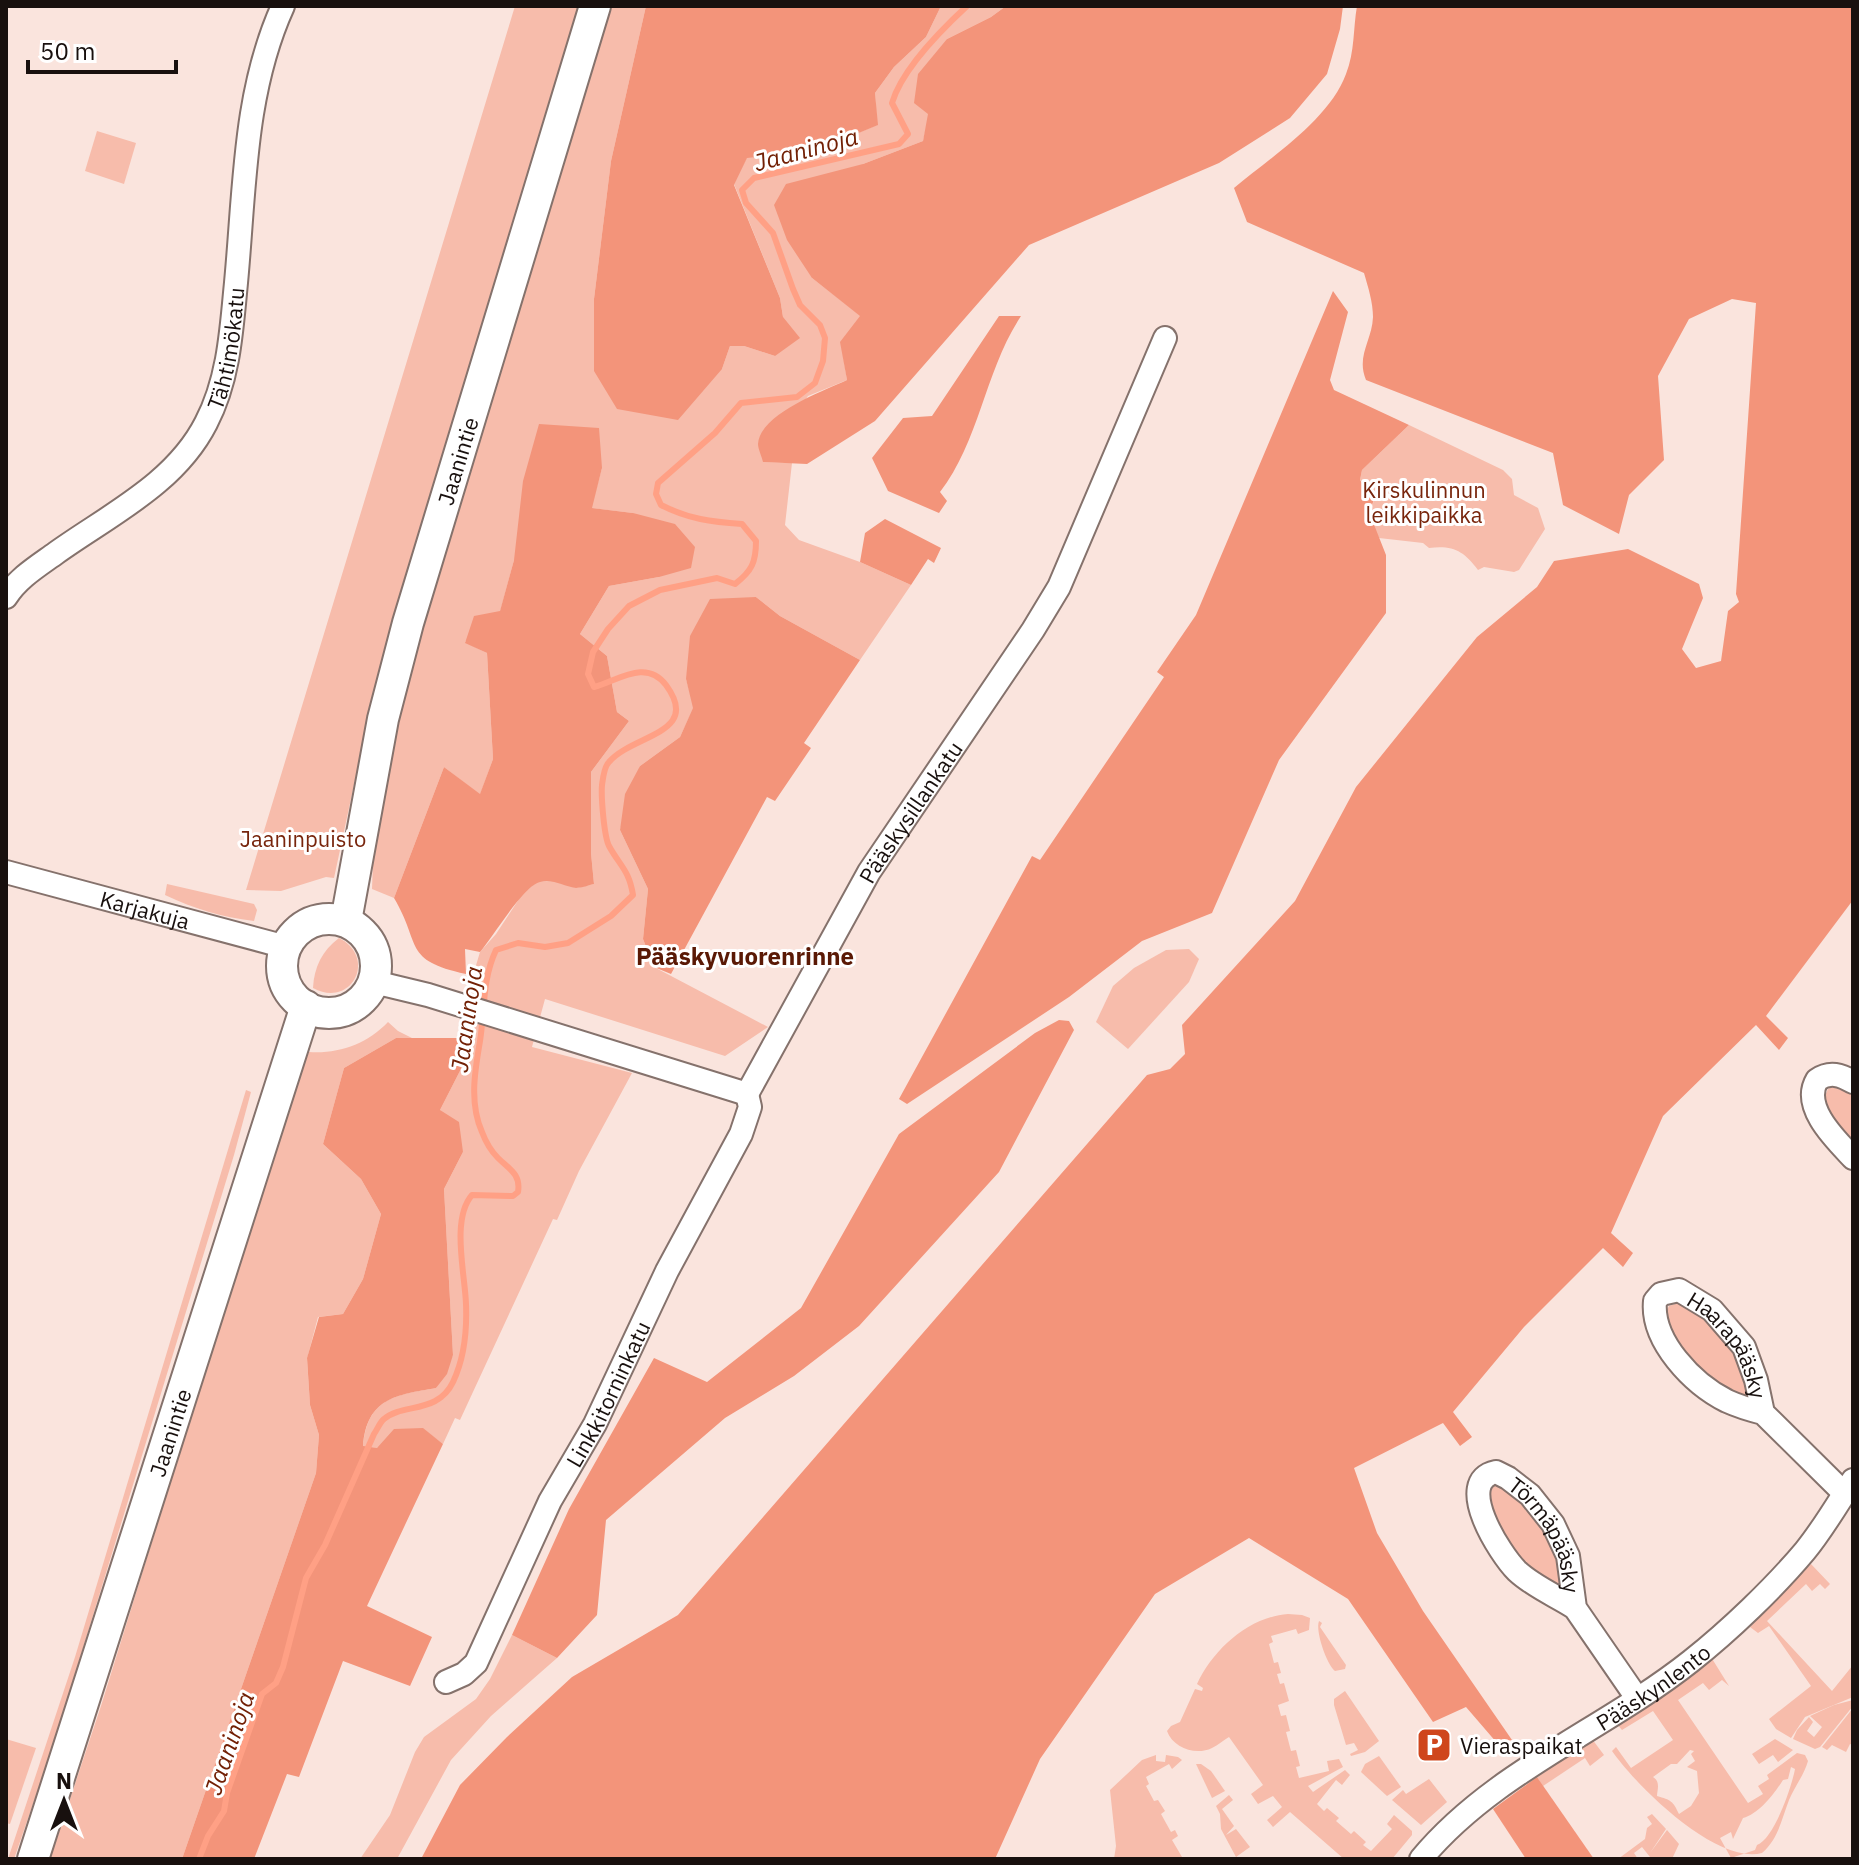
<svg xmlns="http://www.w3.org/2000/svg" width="1859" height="1865" font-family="'IBM Plex Sans',sans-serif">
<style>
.green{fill:#f7bcab;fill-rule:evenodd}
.forest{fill:#f3947a}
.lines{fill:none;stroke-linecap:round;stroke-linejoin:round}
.stream{stroke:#ffa085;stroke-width:6}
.street-casing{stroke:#85726c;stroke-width:26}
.secondary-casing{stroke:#85726c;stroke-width:34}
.street{stroke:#fff;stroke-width:22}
.secondary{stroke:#fff;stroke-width:30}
.labels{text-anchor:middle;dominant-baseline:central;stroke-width:6;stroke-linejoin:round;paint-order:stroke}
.street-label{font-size:22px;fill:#18100e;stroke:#fff}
.park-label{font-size:22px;fill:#78250c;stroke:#fff}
.poi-label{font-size:22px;fill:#18100e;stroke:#fff;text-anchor:start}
.water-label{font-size:24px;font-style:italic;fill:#722005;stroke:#fff}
.neighbourhood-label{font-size:24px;font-weight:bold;fill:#5a1905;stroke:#fff}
</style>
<rect width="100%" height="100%" fill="#fae4dd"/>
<g class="green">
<path d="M515,6H579L376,682L334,878L326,877L281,891L246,890Z"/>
<path d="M611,6H646L611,161L594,299V371L722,369L730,346H744L775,356L783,317L780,298L734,184L747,157L820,149L877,125L875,93L894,67L926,37L941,6H1006L991,17L947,39L923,141L863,164L812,278L861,316L841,342L847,380L808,396L763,462L792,463L785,525L799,540L860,562L911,585L860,660L780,616L756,597L686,679L694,707L680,737L640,766L620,830L648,889L643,939L654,967L768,1027L725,1056L545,999L532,1047L632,1073L579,1171L557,1220L553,1219L460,1420L455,1418L443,1444L423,1429L377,1448L363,1447C367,1398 395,1395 436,1388L453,1355L444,1189L463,1152L440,1110L462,1067L468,992L480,952L496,934L523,893L536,882L556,881L577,888L594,884L591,853V772L629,721L617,712L607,656L580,634L609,586L659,577L633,513L591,508L602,468L514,560L500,612L465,642L487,653L493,759L480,795L444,767L394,898L372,889L374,835L391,732L555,182Z"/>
<path d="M97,131L136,143L124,184L85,171Z"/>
<path d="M1409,425L1503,470L1512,479L1514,495L1538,508L1545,529L1519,570L1514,572L1484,567L1478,570C1464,551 1453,545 1429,548L1423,543L1379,538C1371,524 1371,509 1375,494L1360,480L1362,470Z"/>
<path d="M167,884L254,904L257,910L254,921C221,917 195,909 165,895Z"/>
<path d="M339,938C378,958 351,1009 313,988C314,967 322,951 339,938Z"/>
<path d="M1189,949L1199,959L1189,982L1128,1049L1096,1022L1113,986L1134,968L1166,950Z"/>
<path d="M388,1022L398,1031L412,1038H396L344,1068L323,1144L361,1179L381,1214L363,1279L343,1314L318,1317L307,1359L310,1405L319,1435L316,1473L182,1859H50L101,1706L295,1081L309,1052C339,1054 367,1044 388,1022Z"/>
<path d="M1835,1085L1853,1090V1147L1828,1115L1824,1098L1828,1089Z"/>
<path d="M246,1090L251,1092L234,1155L53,1746L14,1859H8L75,1657Z"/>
<path d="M1678,1303C1729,1327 1732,1344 1750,1394L1746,1397C1705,1388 1678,1351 1665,1314L1669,1306Z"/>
<path d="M1499,1484L1518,1494L1558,1549L1562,1587L1558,1588C1551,1584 1542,1581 1535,1577C1516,1561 1477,1510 1494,1485Z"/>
<path d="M1811,1564L1830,1584L1825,1589L1820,1584L1812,1591L1806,1584L1767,1621L1832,1691L1853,1665V1691L1851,1693L1853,1697L1805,1717L1791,1738L1776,1729L1769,1719L1811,1686L1769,1626L1758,1633L1750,1627Z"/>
<path d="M1288,1614L1302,1615L1310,1618L1309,1630L1298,1634L1296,1629L1271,1636L1273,1642L1269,1644L1274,1663L1278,1662L1281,1673L1277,1674L1280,1684L1284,1683L1289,1701L1278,1705L1281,1716L1286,1715L1290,1731L1286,1732L1291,1751L1296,1750L1300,1766L1296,1767L1299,1778L1329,1771L1327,1761L1339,1759L1343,1767L1308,1786L1313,1792L1345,1770L1350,1775L1342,1785L1336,1780L1317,1804L1324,1811L1327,1808L1339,1818L1336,1821L1351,1834L1354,1831L1366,1842L1363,1845L1371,1851L1392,1829L1387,1824L1394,1815L1412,1831V1835L1392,1859H1344L1290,1812L1273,1827L1267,1820L1282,1807L1273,1796L1258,1804L1251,1794L1263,1785L1229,1737C1224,1740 1218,1745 1212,1748C1196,1756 1173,1748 1167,1731L1171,1726L1180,1722L1195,1689L1202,1691L1203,1688L1197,1684C1213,1650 1248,1617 1288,1614Z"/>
<path d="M1319,1621L1322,1623L1320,1627L1346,1665L1345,1669L1335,1671C1327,1665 1315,1631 1319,1621Z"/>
<path d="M512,1635L557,1658L491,1716L451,1760L397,1859H360L390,1815L415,1752L424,1737L476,1699L490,1679Z"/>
<path d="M1711,1657L1729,1686L1722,1680L1709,1690L1703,1683L1678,1700L1748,1803L1763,1794L1758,1786L1769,1779L1767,1775L1797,1753L1805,1755L1808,1761C1804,1775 1795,1786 1789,1800C1782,1818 1778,1840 1762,1853C1715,1865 1635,1784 1612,1751L1616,1747L1631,1768L1673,1740L1653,1711L1622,1730L1616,1723ZM1690,1750L1694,1751L1691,1754L1695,1761L1687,1767L1697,1771L1699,1793L1691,1806L1679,1814C1673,1801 1671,1800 1657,1796C1657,1790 1661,1782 1653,1777L1671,1764H1677ZM1791,1767L1795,1769C1792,1786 1774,1839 1757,1845L1755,1850L1731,1858L1720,1838L1731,1832L1733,1839L1743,1818C1759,1814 1774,1794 1783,1780L1788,1779Z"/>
<path d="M1345,1691L1379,1741L1365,1752L1351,1756L1350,1754L1358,1750L1354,1743L1346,1745L1334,1705V1699Z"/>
<path d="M1853,1700V1706L1820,1747L1815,1749L1793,1739L1797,1730L1809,1717L1813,1722L1807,1731L1814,1737L1822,1727L1810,1716L1834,1705Z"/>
<path d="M1853,1708V1745L1850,1744L1846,1752L1832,1745L1827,1750L1822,1747Z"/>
<path d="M6,1739L36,1748L10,1824L6,1823Z"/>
<path d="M1592,1739L1604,1755L1590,1766L1585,1758L1543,1786L1537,1777L1526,1785Z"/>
<path d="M1775,1739L1793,1750L1778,1762L1773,1755L1759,1764L1752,1754Z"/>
<path d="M1156,1755V1761L1165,1762L1166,1755L1178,1757L1182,1760L1172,1769L1169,1764L1146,1777L1149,1784L1146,1786L1154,1801L1158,1800L1165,1811L1161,1814L1171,1832L1175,1830L1178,1836L1172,1840L1182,1857L1114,1859L1116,1846L1110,1790L1142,1760Z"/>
<path d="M1379,1756L1401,1787L1387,1796L1361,1772L1365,1764Z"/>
<path d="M1196,1764H1201L1211,1771L1225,1791L1212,1798Z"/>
<path d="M1429,1779L1447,1802L1421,1825L1392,1800L1403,1790L1406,1794Z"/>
<path d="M1229,1795L1233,1800L1222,1809L1234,1826L1226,1835L1236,1829L1250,1847L1236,1857L1221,1829L1220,1814L1216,1806Z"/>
<path d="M1652,1814L1666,1829L1650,1853L1667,1830L1679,1844L1672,1859H1648L1650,1857L1642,1847L1634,1853L1638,1859H1618L1645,1839L1647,1828L1652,1824L1647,1817Z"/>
</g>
<g class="forest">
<path d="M646,6H941L926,37L894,67L875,93L878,125L820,149L747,158L734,185L780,298L783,317L800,338L775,356L744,346H730L722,369L678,420L617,409L594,371V299L611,161Z"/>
<path d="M1006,6H1343L1340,29L1327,74L1290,118L1219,163L1029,245L875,421L807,464L763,462C762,457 758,449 758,444C760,414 823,391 847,380L840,342L860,316L812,278L787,240L774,205L786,184L863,164L923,141L928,114L914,103L918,74L947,39L991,17Z"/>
<path d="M1357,6H1853V900L1766,1016L1788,1038L1779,1050L1756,1025L1663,1116L1611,1233L1633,1253L1623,1267L1603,1248L1524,1327L1453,1412L1472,1437L1460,1446L1443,1423L1354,1468L1377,1533L1423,1611L1512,1740L1497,1743L1466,1707L1433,1722L1348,1599L1249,1538L1155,1594L1040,1759L995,1859H421L460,1785L507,1737L572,1677L678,1615L1147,1075L1170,1069L1185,1054L1182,1025L1295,901L1356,787L1477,637L1537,587L1554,561L1628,549L1699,584L1703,598L1682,649L1696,668L1721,661L1728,611L1739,602L1736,594L1756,303L1732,299L1689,319L1658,376L1664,460L1629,495L1619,534L1563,505L1553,453L1366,380C1356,356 1372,341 1373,317C1373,302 1368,287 1364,273L1247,222L1234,188C1271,157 1329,120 1346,74C1355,51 1353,29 1357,6Z"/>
<path d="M1333,291L1348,312L1330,380L1334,390L1409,425L1362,470L1360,480L1366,488L1375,494L1372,506L1373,522L1386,555V613L1279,760L1212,913L1142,941L1069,997L907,1104L899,1099L1032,856L1040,860L1164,677L1157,672L1196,615Z"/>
<path d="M999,316H1021C985,370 980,440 940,492L947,501L939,513L888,491L872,458L903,418L932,416Z"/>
<path d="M539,424L599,428L602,468L592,508L633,513L675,524L695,547L691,568L659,577L609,586L580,634L607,656L617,712L629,721L591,772V853L594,884C589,885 582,888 576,888C563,886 554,879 540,882C524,885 493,937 480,952L465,949L466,974C402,960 422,945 394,898L444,767L480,794L493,759L487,653L465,643L474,616L500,611L514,560L523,481Z"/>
<path d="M885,519L941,548L934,563L928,559L911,585L860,562L865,533Z"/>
<path d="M756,597L780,616L860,660L804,743L811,748L775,801L767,797L671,974L654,967L643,939L648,889L620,830L625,794L640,766L680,737L693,708L686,679L690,636L710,599Z"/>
<path d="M1059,1020L1069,1021L1074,1030L999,1172L859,1326L794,1376L725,1418L606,1520L597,1615L557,1658L512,1635L569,1509L654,1358L707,1382L801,1308L899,1134L1035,1033Z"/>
<path d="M396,1038H465L462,1067L440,1110L459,1122L463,1152L444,1189L453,1355L447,1374L436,1388C396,1395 367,1398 363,1446L377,1448L394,1429L423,1428L443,1444L367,1606L432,1637L410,1686L343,1661L299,1777L287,1774L254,1859H182L316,1473L319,1435L310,1405L307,1358L319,1317L343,1314L363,1279L381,1214L361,1179L323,1144L344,1068Z"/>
<path d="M1537,1777L1594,1859H1526L1493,1809Z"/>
</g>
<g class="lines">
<path class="stream" d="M199,1859L208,1836L224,1811L227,1793L262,1694L276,1683L283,1667L306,1578L325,1545L374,1434C377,1430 380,1422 384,1419C403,1403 438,1414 453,1382C464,1359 467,1329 466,1304C465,1274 451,1219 472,1195L513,1196L518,1192C521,1174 509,1169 498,1158C491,1151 485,1140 482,1132C469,1103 475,1070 480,1041C485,1009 482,980 496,950L518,943L545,947L568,943L611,916L633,895C629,870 620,866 609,846C604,836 601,797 602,785C603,778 604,767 609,762C633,734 702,734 666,685C646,658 617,681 594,687L588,674L593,652L608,629L629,606L660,590L717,578L735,584C752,571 756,562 756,541L742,524C712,522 688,519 661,505L656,494L658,483L715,433L741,403L797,397L815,383L823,361L825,338L820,325L800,305L793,289L773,233L746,203L742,190L754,178L899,144L908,134L892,103C902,69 940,31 967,6"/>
<defs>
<g id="street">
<path id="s1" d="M6,597C18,578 38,566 56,553C109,515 175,484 206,423C227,383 231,338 235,293C245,197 242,96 283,6"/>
<path id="s2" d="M6,872L286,947"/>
<path d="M374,982L428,995L747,1094"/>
<path d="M1853,1082C1841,1075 1830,1071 1817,1080C1801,1107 1836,1140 1853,1158"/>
<path id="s3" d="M747,1094L869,872L1033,630L1059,587L1165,338"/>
<path id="s4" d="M1763,1413C1751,1410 1738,1406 1727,1401C1693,1384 1651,1341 1655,1301L1661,1294L1679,1290L1712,1310L1744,1347L1756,1380L1763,1413L1844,1493"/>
<path id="s5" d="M1575,1608C1557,1596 1534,1587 1517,1571C1500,1554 1453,1481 1496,1472L1508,1478L1530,1495L1553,1524L1568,1556L1575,1608L1637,1698"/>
<path id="s6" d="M446,1682L464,1674L476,1663L550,1501L595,1424L667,1271L741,1134L750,1107L747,1094"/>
<path id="s7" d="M1421,1859C1493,1772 1604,1730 1691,1661C1729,1631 1774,1588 1805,1551C1823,1529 1838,1503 1853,1480"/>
</g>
<g id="secondary">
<circle cx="329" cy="966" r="47"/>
<path id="s8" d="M346,921L383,719L408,623L595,6"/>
<path id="s9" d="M33,1859L306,1006"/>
</g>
</defs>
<use href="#street" class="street-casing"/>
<use href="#secondary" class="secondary-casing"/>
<use href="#street" class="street"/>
<use href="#secondary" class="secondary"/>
</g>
<defs>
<symbol id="parking-square" viewBox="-11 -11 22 22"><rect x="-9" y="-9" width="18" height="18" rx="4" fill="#cf461c" stroke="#fff"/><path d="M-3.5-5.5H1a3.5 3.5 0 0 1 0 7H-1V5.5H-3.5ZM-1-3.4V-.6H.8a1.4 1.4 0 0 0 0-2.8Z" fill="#fff"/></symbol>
</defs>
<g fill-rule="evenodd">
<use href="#parking-square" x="1414" y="1725" width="40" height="40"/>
</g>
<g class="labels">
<g class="street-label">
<text stroke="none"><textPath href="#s1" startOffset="346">Tähtimökatu</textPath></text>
<text stroke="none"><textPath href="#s8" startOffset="474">Jaanintie</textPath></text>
<text stroke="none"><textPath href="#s3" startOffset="326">Pääskysillankatu</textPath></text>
<text stroke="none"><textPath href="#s2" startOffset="144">Karjakuja</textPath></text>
<text stroke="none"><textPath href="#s4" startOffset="272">Haarapääsky</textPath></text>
<text stroke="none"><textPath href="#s6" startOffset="336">Linkkitorninkatu</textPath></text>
<text stroke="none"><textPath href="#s9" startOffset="448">Jaanintie</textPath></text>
<text stroke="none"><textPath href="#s5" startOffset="272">Törmäpääsky</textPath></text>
<text stroke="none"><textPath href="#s7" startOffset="290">Pääskynlento</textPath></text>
</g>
<g class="park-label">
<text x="1424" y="489">Kirskulinnun<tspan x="1424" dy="25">leikkipaikka</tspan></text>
<text x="303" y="838">Jaaninpuisto</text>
</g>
<g class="poi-label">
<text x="1460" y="1745">Vieraspaikat</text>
</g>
<g class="water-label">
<text transform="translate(806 149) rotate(-15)">Jaaninoja</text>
<text transform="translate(466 1019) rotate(-82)">Jaaninoja</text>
<text transform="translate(229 1743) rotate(-71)">Jaaninoja</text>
</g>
<g class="neighbourhood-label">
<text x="745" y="956">Pääskyvuorenrinne</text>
</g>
</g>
<rect width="1859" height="1865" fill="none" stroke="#18100e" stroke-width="16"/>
<g transform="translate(64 1801)" stroke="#ffffff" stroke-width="6" paint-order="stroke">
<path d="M0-6L14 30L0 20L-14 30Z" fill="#18100e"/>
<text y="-12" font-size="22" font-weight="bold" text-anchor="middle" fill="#18100e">N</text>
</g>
<path d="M28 60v12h148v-12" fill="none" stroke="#18100e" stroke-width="4"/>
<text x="40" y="60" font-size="24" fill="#18100e" stroke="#ffffff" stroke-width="6" paint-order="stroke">50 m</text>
</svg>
